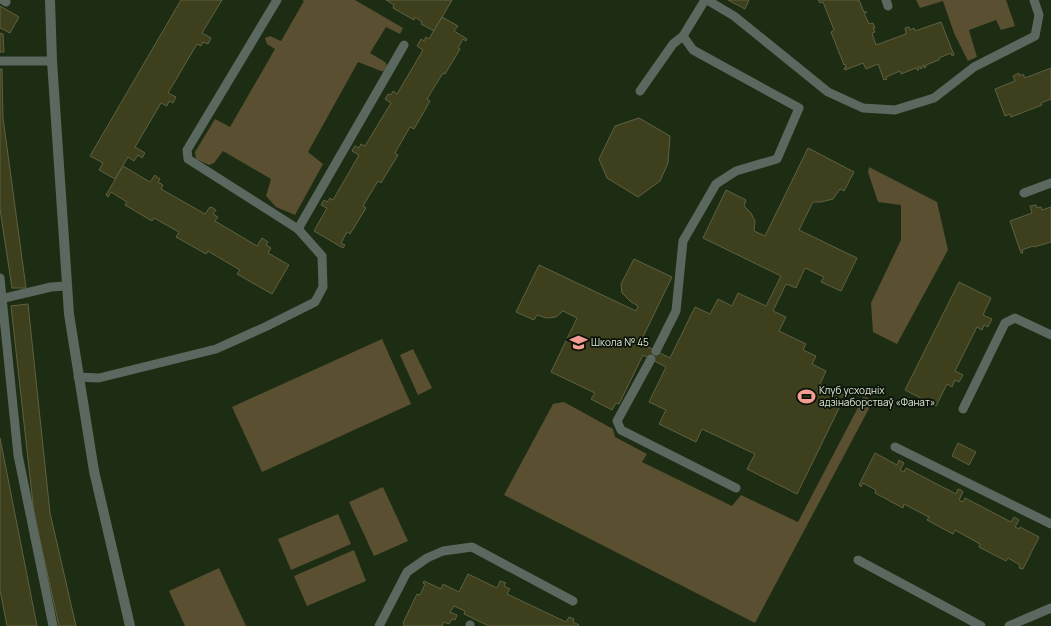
<svg xmlns="http://www.w3.org/2000/svg" width="1051" height="626" font-family="Manrope,sans-serif">
<style>
.green{fill:#5b4f31}
.building{fill:#3d3f1d;stroke:#5f6141}
.lines{fill:none;stroke-linecap:round;stroke-linejoin:round}
.service{stroke:#5a685f;stroke-width:9}
.minor{stroke:#5a685f;stroke-width:10}
.labels{text-anchor:middle;dominant-baseline:central;stroke-width:3.5;stroke-linejoin:round;paint-order:stroke}
.poi-label{font-size:10px;fill:#dde7d7;stroke:#0c1308;text-anchor:start}
</style>
<rect width="100%" height="100%" fill="#1d2d13"/>
<g class="green">
<path d="M302,0H355L403,28L400,34L386,27L370,53L385,62L387,65L384,71H381L358,62L308,152L323,164L295,215L276,207L266,196L271,179L223,151L214,163L209,165L196,159L195,152L215,119L230,127L275,49L267,44L265,38L270,36L281,41L304,1Z"/>
<path d="M916,0H1006L1015,26L1001,30L996,20L969,30L977,57L968,61L954,33L943,1L920,8Z"/>
<path d="M869,167L937,202L948,250L897,344L873,332L871,303L901,240V205L878,202L868,172Z"/>
<path d="M382,339L411,404L262,472L232,407Z"/>
<path d="M413,349L432,388L418,395L400,355Z"/>
<path d="M864,396L873,401L755,623L504,495L553,404L564,402L613,429L615,437L647,454L642,462L732,506L741,495L798,522Z"/>
<path d="M383,487L408,541L374,556L349,502Z"/>
<path d="M338,514L351,544L291,570L278,539Z"/>
<path d="M354,550L366,581L307,606L294,576Z"/>
<path d="M219,568L246,626H185L169,591Z"/>
</g>
<g class="building">
<path d="M181,0H222L202,33L211,38L208,44L203,42L201,46L197,44L168,93L176,97L173,103L169,101L167,106L161,103L135,147L145,153L142,158L138,155L134,161L128,157L115,179L99,170L103,163L90,156Z"/>
<path d="M386,0H452L434,31L421,24L422,22L415,17L414,20L393,8L394,5Z"/>
<path d="M728,0H749L745,9Z"/>
<path d="M818,0H859L864,12H867L864,13L869,24L873,23L875,28H873L875,32L872,33L876,45L906,34L905,28L909,27L910,30L914,28L915,31L941,22L954,55L952,56L951,53L939,58V60L926,65V67L924,68V65L922,66V68L921,69L920,67H918L919,70H917L916,68L901,74L900,71L886,77L887,79L884,80L878,64L866,69L863,63L845,70L844,68H846L845,64L844,65L831,32L834,30L823,2L820,3Z"/>
<path d="M0,6L19,17L10,33L0,28Z"/>
<path d="M442,17L458,26L454,31L467,39L466,41L463,39L458,48L460,49L445,74L443,73L427,99L430,101L414,129L410,127L395,153L398,155L381,183L378,181L363,206L366,208L350,234L347,232L341,243L345,245L343,248L314,231L327,208L321,205L324,200L327,202L330,198L333,200L359,155L352,151L353,149L355,146L359,148L361,144L365,146L391,103L385,99L388,94L391,95L393,91L397,94L423,50L417,46L421,39L424,41L426,37L429,39Z"/>
<path d="M0,33L3,34L4,52H0Z"/>
<path d="M1051,68V99L1041,103L1042,105L1011,117L1010,114L1005,116L995,89L1015,81L1013,76L1019,73L1020,76L1023,74L1025,78Z"/>
<path d="M0,69H2L3,118L26,288H12L0,209Z"/>
<path d="M639,118L670,136L668,163L660,181L638,197L607,178L599,159L615,126Z"/>
<path d="M808,148L854,172L844,191L840,189L833,199L821,202H813L799,230L857,258L841,291L821,282L824,277L805,268L796,288L786,284L773,311L786,317L779,331L806,344L803,350L816,356L812,364L826,371L820,384L845,396L797,494L747,469L755,454L702,429L696,442L659,424L666,410L649,402L666,367L643,355L619,404L616,403L612,410L591,399L595,393L551,372L577,318L563,311L556,317L546,318L537,315L534,320L516,312L539,265L636,311L638,306L630,301L622,293L621,284L634,259L672,277L640,343L670,358L695,307L710,314L718,299L732,306L738,293L766,306L781,276L703,238L726,190L746,200L744,206L751,213L755,221L754,231L765,236Z"/>
<path d="M123,166L150,182L155,175L157,177L160,179L158,182L163,185L161,189L205,214L210,207L213,208L216,210L213,214L218,217L215,221L257,246L262,238L268,242L266,245L271,248L268,253L289,265L272,294L237,274L240,270L208,251L206,254L176,237L179,232L154,218L152,221L125,205L127,202L111,192L108,197L106,195Z"/>
<path d="M1036,205L1037,208L1041,207L1042,210L1051,207V242L1034,247L1033,246L1022,250L1023,253H1021L1010,221L1032,213L1030,206Z"/>
<path d="M959,282L991,298L983,315L992,319L988,327L984,325L982,330L977,327L955,371L963,375L959,382L955,380L952,387L947,384L936,406L905,390Z"/>
<path d="M28,304L50,513L76,626H59L34,513L11,306Z"/>
<path d="M0,438L37,626H7L0,590Z"/>
<path d="M958,443L976,452L969,465L952,456Z"/>
<path d="M875,453L897,465L899,460L904,463L900,470L904,472L906,468L956,494L958,489L961,490L963,492L959,500L963,502L965,498L1011,522L1014,517L1019,520L1015,527L1019,529L1020,527L1039,537L1023,569L1019,568L1020,565L1008,558L1006,561L979,547L980,544L955,530L953,534L927,520L929,517L904,504L903,508L875,493L876,490L863,483L861,487L859,485Z"/>
<path d="M468,574L497,588L500,581L506,583L504,586L510,589L507,594L566,622L569,617L574,619L573,622L579,625L578,626H489L464,614L465,611L454,606L450,612L457,615L455,620L452,619L449,624L444,622L442,626H403L404,624L403,623L417,594L420,595L425,584L423,583L424,581L441,589L443,584L459,592Z"/>
</g>
<g class="lines">
<g class="service">
<path d="M3,0L6,2"/>
<path d="M707,0L734,16L828,92L863,108L895,110L934,98L974,67L1035,36L1039,15L1034,0"/>
<path d="M886,0L888,6"/>
<path d="M0,61H52"/>
<path d="M640,91L673,44L683,36"/>
<path d="M1024,193L1051,183"/>
<path d="M298,229L404,45"/>
<path d="M0,278L18,455L53,626"/>
<path d="M0,299L51,287L66,286"/>
<path d="M656,351L676,311L683,241L716,184L736,171L777,159L799,108L693,50L683,36L705,0"/>
<path d="M651,359L617,421L621,430L736,488"/>
<path d="M78,377L99,378L216,349L265,327L315,302L323,287L322,256L298,229L188,159L187,150L277,0"/>
<path d="M963,409L1005,323L1015,318L1051,335"/>
<path d="M895,447L1051,524"/>
<path d="M858,560L981,626"/>
<path d="M379,626L407,572L427,558L443,551L472,547L573,601"/>
<path d="M470,626V625"/>
<path d="M1009,626L1051,608"/>
</g>
<path class="minor" d="M50,0L52,61L69,314L94,471L130,626"/>
</g>
<defs>
<symbol id="school-bare" viewBox="-9 -9 18 18"><path d="M0-5L7-2L0 1L-7-2ZM-4 1L0 2.5L4 1V4Q0 6-4 4Z" fill="#f59c95" stroke="#0c1308" stroke-width="2.5" paint-order="stroke"/></symbol>
<symbol id="stadium-bare" viewBox="-9 -9 18 18"><path d="M0-5a6.5 5 0 1 0 0 10a6.5 5 0 1 0 0-10ZM-3.5-1.8h7v3.6h-7Z" fill="#f59c95" stroke="#0c1308" stroke-width="2.5" paint-order="stroke"/></symbol>
</defs>
<g fill-rule="evenodd">
<use href="#school-bare" x="566" y="330" width="25" height="25"/>
<use href="#stadium-bare" x="794" y="384" width="25" height="25"/>
</g>
<g class="labels">
<g class="poi-label">
<text x="591" y="342">Школа № 45</text>
<text x="819" y="390">Клуб усходніх<tspan x="819" dy="12">адзінаборстваў «Фанат»</tspan></text>
</g>
</g>
</svg>
